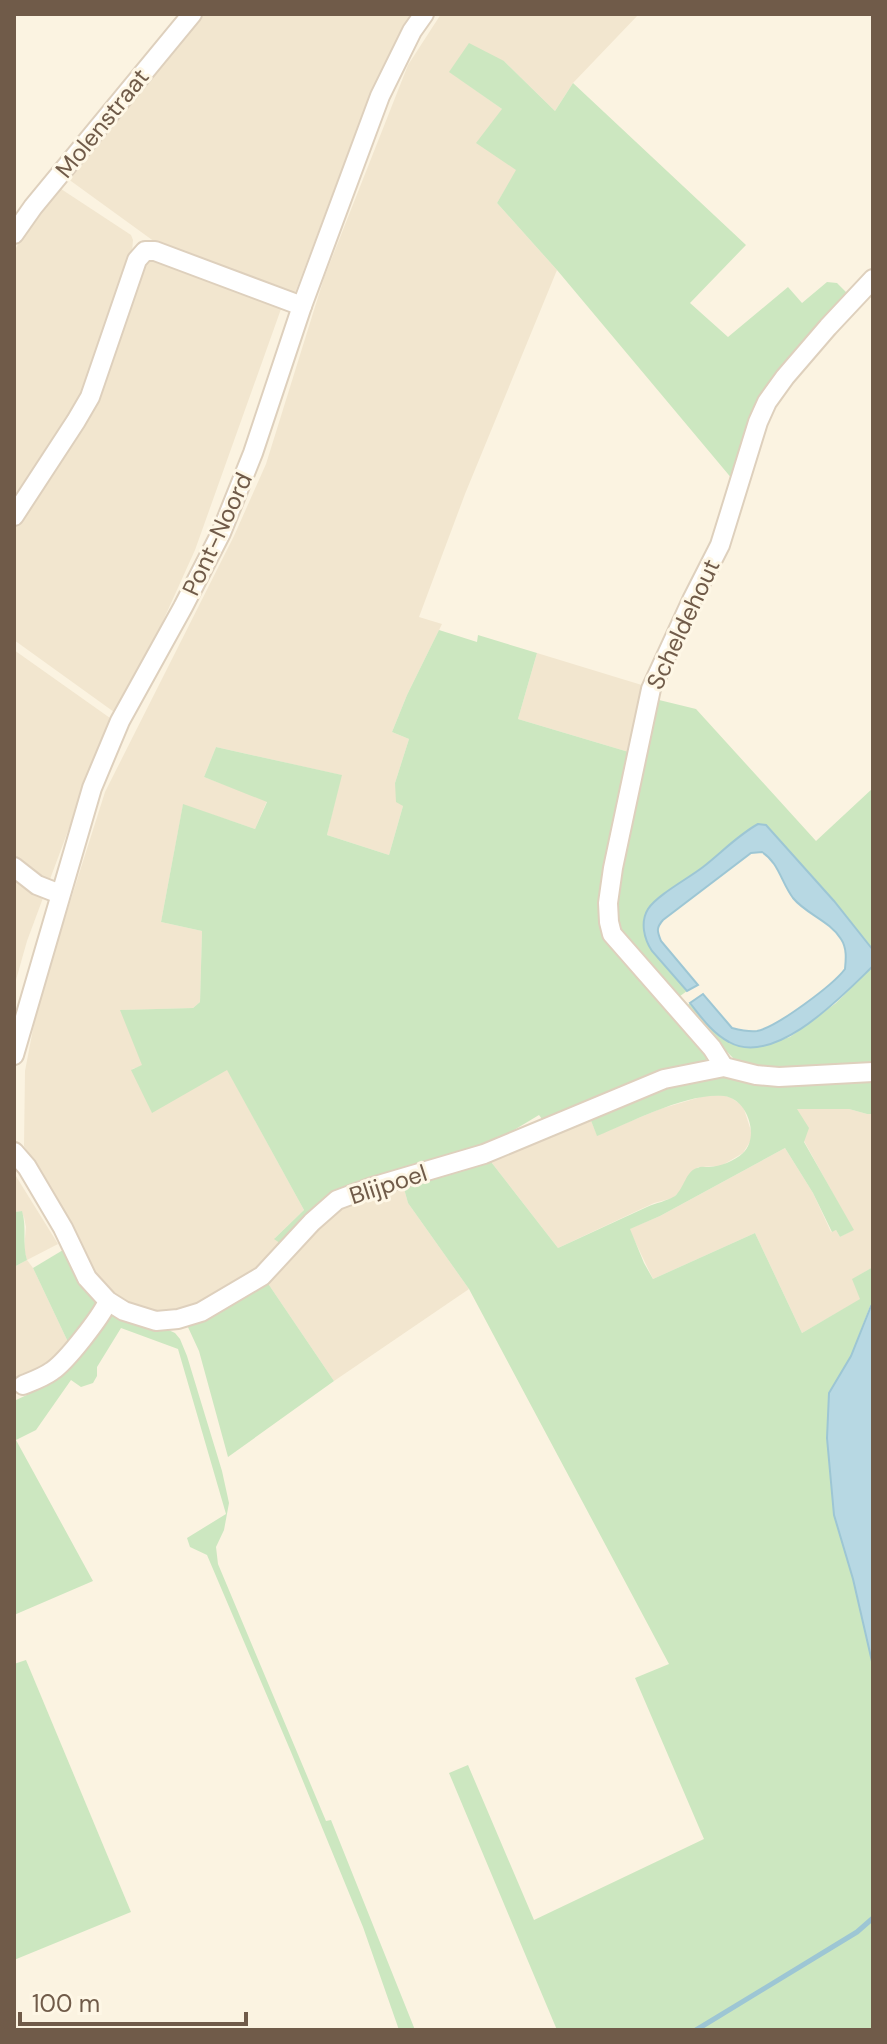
<svg xmlns="http://www.w3.org/2000/svg" width="887" height="2044" font-family="'DM Sans',sans-serif">
<style>
.residential{fill:#f2e6cf}
.green{fill:#cce7c0}
.water{fill:#b7d8e3;stroke:#9dc6d4;stroke-width:2}
.lines{fill:none;stroke-linecap:round;stroke-linejoin:round}
.stream{stroke:#9dc6d4;stroke-width:5}
.minor-casing{stroke:#ded0bd;stroke-width:22}
.minor{stroke:#fff;stroke-width:18}
.labels{text-anchor:middle;dominant-baseline:central;stroke-width:6;stroke-linejoin:round;paint-order:stroke}
.street-label{font-size:24px;fill:#705b49;stroke:#fef7e6}
</style>
<rect width="100%" height="100%" fill="#fbf3e1"/>
<g class="residential">
<path d="M199,14H416L369,97L295,293L166,250L64,176Z"/>
<path d="M441,14H639L573,83L555,111L504,61L450,72L502,109L517,170L497,203L557,270L465,494L419,617L442,624L407,695L392,732L409,739L395,783L403,806L389,855L327,835L341,775L216,747L204,777L267,801L255,829L183,805L161,922L202,931L200,1002L193,1008L121,1010L143,1066L132,1069L152,1112L227,1069L304,1210L275,1238L284,1246L254,1274L196,1308L158,1316L118,1300L93,1276L70,1223L24,1146L25,1071L38,1003L105,792L234,536L266,464L324,278L408,65Z"/>
<path d="M58,187L131,235L133,240L132,252L116,307L82,399L14,503V252L23,234Z"/>
<path d="M152,260L161,261L281,309L195,550L153,643L114,712L14,640V525L55,466L144,264Z"/>
<path d="M14,650L110,718L27,941L14,987Z"/>
<path d="M537,653L645,686L632,753L518,719Z"/>
<path d="M721,1095L730,1097L743,1106L751,1131V1140L743,1153L721,1166L698,1167L683,1188L673,1198L654,1203L558,1248L488,1158L590,1118L597,1135L660,1109L704,1096Z"/>
<path d="M796,1108L849,1109L867,1114H873V1267L853,1279L861,1299L802,1333L755,1233L653,1279L629,1229L660,1216L785,1148L813,1193L831,1232L836,1230L840,1237L853,1230L804,1141Z"/>
<path d="M14,1173L58,1244L27,1260L33,1268L68,1342L54,1360L14,1381V1267L27,1260L24,1250L26,1227L24,1217L21,1211L14,1212Z"/>
<path d="M403,1185L408,1203L469,1289L334,1381L267,1282L320,1221L349,1203Z"/>
</g>
<g class="green">
<path d="M469,43L504,61L555,111L573,83L746,245L690,303L728,337L788,287L802,303L827,282L837,283L848,294L820,321L764,397L733,480L557,270L497,203L516,170L476,143L502,109L449,72Z"/>
<path d="M439,630L477,642L478,635L537,653L518,719L632,753L603,911L706,1053V1060L673,1071L552,1121L542,1119L539,1115L514,1130L510,1139L367,1184L284,1246L274,1239L304,1210L227,1070L152,1113L131,1070L142,1065L120,1010L193,1008L200,1002L202,931L161,922L183,804L255,829L267,802L204,777L216,747L342,775L327,835L389,855L403,806L396,802L395,783L409,739L392,732L407,695Z"/>
<path d="M655,699L696,709L816,841L873,788V950L834,901L766,825L758,824C739,838 721,853 703,867C685,882 663,893 647,910L652,951L687,991L676,999L613,923L611,904Z"/>
<path d="M873,966V1065L772,1071L736,1061L684,1008L690,1003L710,1028L748,1048L760,1046L790,1037L836,1003Z"/>
<path d="M713,1075L873,1079V1114H867L849,1109H797L809,1128L804,1142L854,1230L840,1237L836,1230L832,1232L813,1193L785,1148L660,1216L630,1229L644,1263L653,1279L755,1233L802,1333L860,1299L852,1279L873,1267V1304L870,1306L851,1356L829,1393L834,1515L853,1579L873,1666V2030H557L449,1773L468,1765L534,1920L704,1839L635,1678L669,1664L469,1289L408,1203L403,1185L488,1158L558,1248C588,1234 617,1221 647,1207C656,1203 667,1201 675,1196C684,1188 686,1171 697,1168C701,1166 705,1167 709,1167C721,1166 733,1162 743,1153C760,1137 748,1099 724,1096C688,1092 631,1122 597,1136L590,1118L662,1086Z"/>
<path d="M22,1211C27,1227 22,1244 27,1260L14,1267V1212Z"/>
<path d="M63,1250L97,1301L118,1318L162,1327L175,1333L180,1339L187,1356L222,1471L229,1503L224,1530L216,1547L218,1564L326,1821L331,1820L415,2030H399L363,1927L291,1752L207,1555L190,1547L187,1538L226,1514L178,1349L121,1328L97,1367V1376L93,1383L81,1387L71,1380L36,1430L16,1440L93,1581L14,1615V1401L31,1393L25,1376L54,1360L68,1342L33,1268Z"/>
<path d="M267,1282L334,1381L228,1457L199,1351L187,1325Z"/>
<path d="M26,1660L131,1912L14,1960V1664Z"/>
</g>
<g class="water">
<path d="M758,824L766,825L834,901L873,950V966C843,995 775,1068 729,1042C712,1033 701,1017 690,1003L703,994L732,1028C740,1030 749,1032 757,1031C777,1027 833,985 845,969C846,959 847,948 841,939C830,921 806,914 793,898C781,882 779,863 762,852L751,853L663,920C656,928 657,931 661,941L698,985L687,991L652,951C644,939 640,922 648,909C657,895 689,878 703,867C721,853 738,835 758,824Z"/>
<path d="M873,1304V1666L853,1579L834,1515L827,1438L829,1393L851,1356L871,1306Z"/>
</g>
<g class="lines">
<path class="stream" d="M696,2030L857,1932L873,1918"/>
<defs>
<g id="minor">
<path d="M14,234L33,207L192,14"/>
<path d="M14,516L76,421L90,397L137,260L145,251H155L302,306"/>
<path d="M14,867L37,885L60,894"/>
<path d="M14,1055L92,788L120,721L183,607L221,533L253,453L302,306L380,96L412,31L424,14"/>
<path d="M724,1067L712,1048L612,934L609,922L608,903L613,868L651,689L692,600L720,545L758,422L767,402L785,377L828,327L873,279"/>
<path d="M14,1152L27,1167L63,1228L87,1278L108,1301L124,1311L156,1321L178,1319L201,1312L262,1276L312,1222L337,1200L372,1187L484,1154L664,1079L724,1067L756,1075L779,1077L873,1072"/>
<path d="M23,1385C33,1381 44,1377 52,1371C66,1362 101,1317 108,1301"/>
</g>
</defs>
<use href="#minor" class="minor-casing"/>
<use href="#minor" class="minor"/>
</g>
<g class="labels">
<g class="street-label">
<text transform="translate(102 123) rotate(-51)">Molenstraat</text>
<text transform="translate(217 534) rotate(-65)">Pont-Noord</text>
<text transform="translate(683 624) rotate(-65)">Scheldehout</text>
<text transform="translate(388 1184) rotate(-18)">Blijpoel</text>
</g>
</g>
<rect width="887" height="2044" fill="none" stroke="#705b49" stroke-width="32"/>
<path d="M20 2012v12h226v-12" fill="none" stroke="#705b49" stroke-width="4"/>
<text x="32" y="2012" font-size="24" fill="#705b49" stroke="#fef7e6" stroke-width="6" paint-order="stroke">100 m</text>
</svg>
